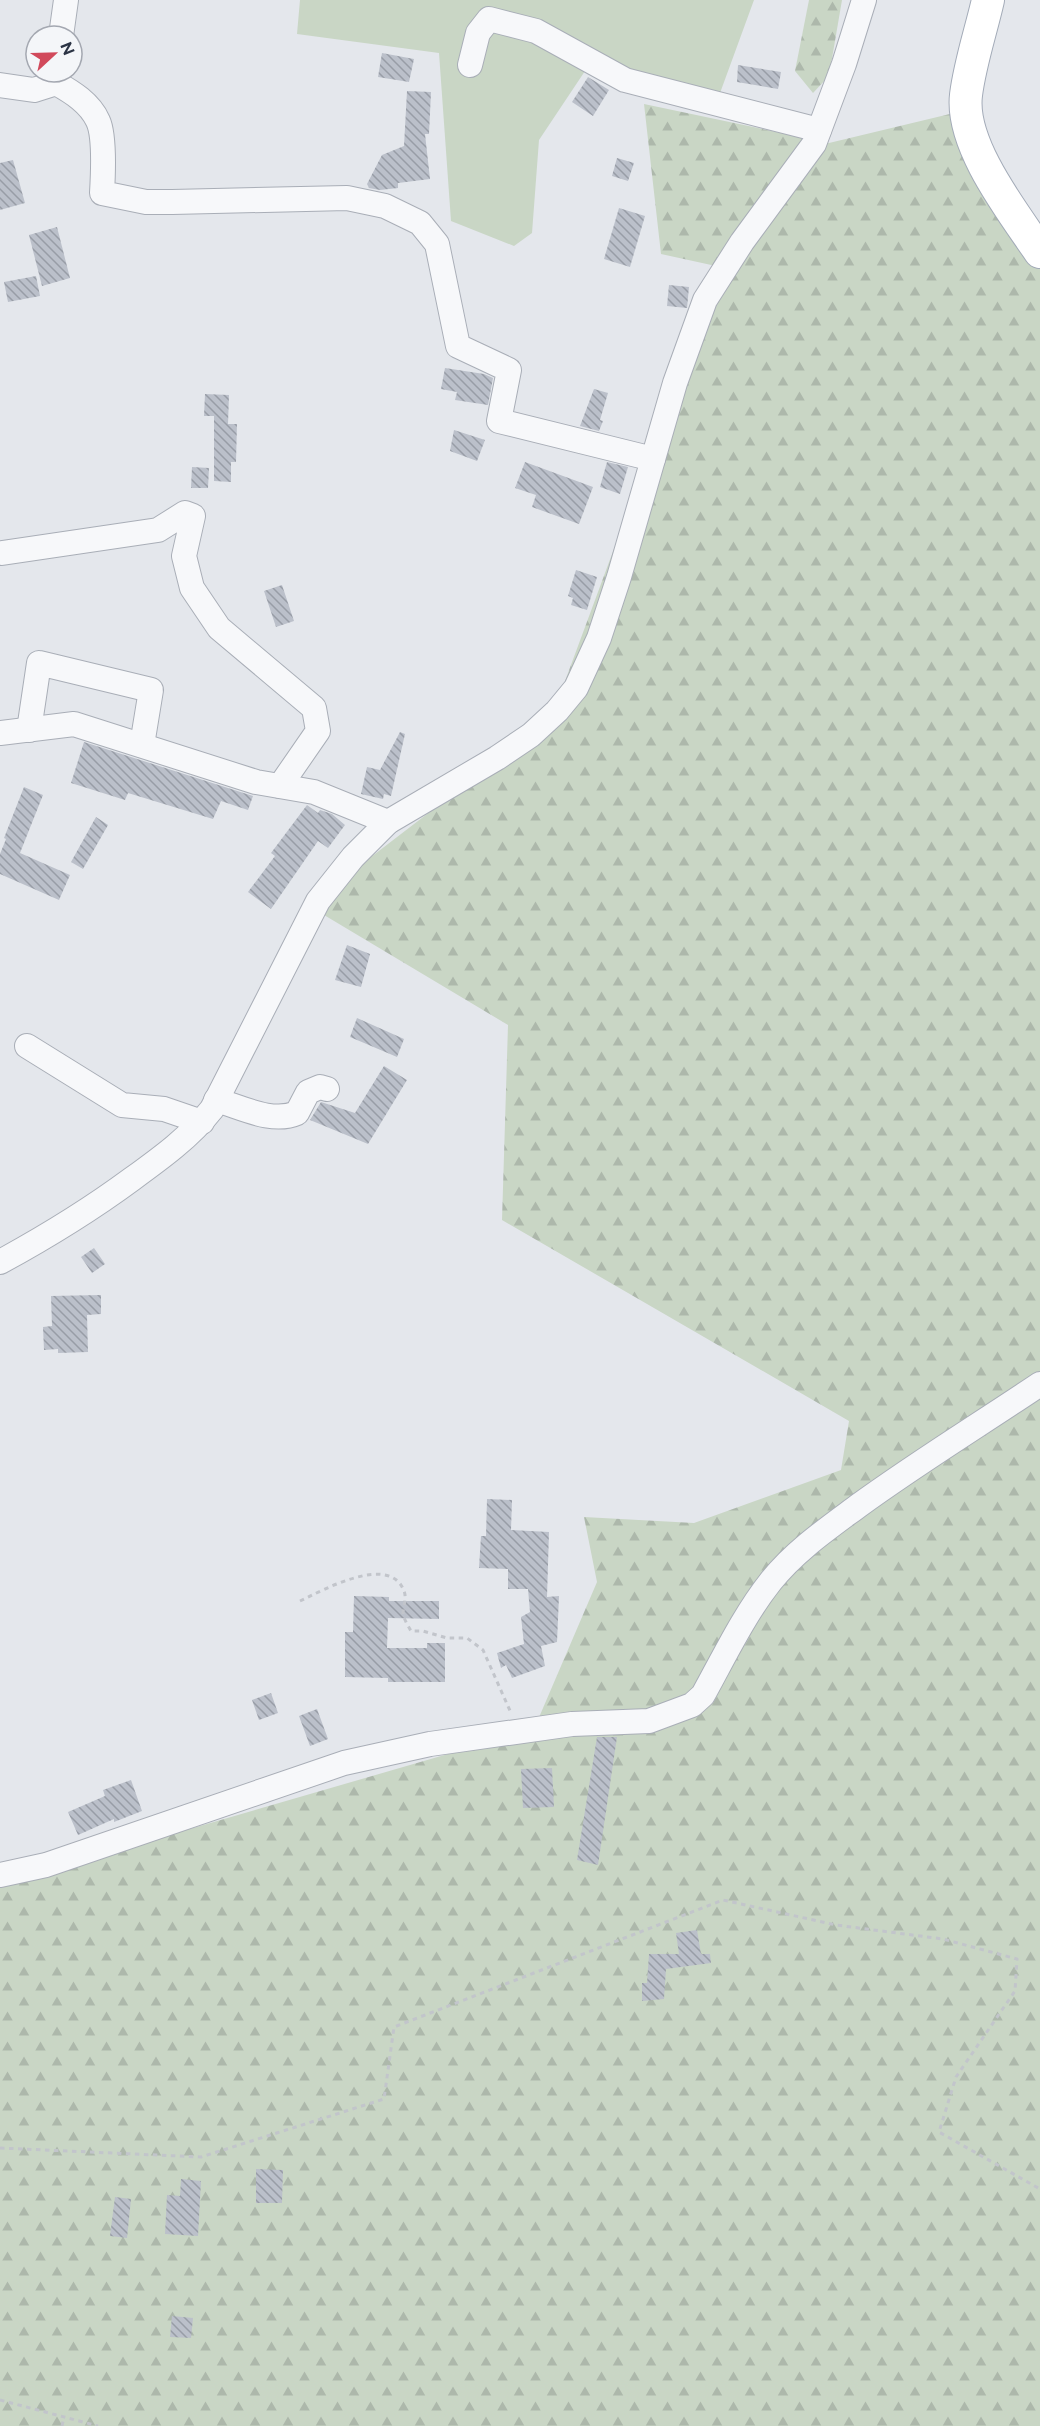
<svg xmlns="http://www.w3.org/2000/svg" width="1040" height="2426" font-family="Raleway,sans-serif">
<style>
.green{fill:#c9d6c5}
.forest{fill:url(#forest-firs)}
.building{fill:url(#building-back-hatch)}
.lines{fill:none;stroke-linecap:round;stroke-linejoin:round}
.minor-casing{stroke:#a9aeb7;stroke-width:26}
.major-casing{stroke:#a3abb8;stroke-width:34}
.path{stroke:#c2c5cb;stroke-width:3;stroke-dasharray:4.5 4.5;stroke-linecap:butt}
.minor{stroke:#f7f8fa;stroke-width:24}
.major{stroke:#fff;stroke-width:32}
</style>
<defs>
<pattern id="forest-firs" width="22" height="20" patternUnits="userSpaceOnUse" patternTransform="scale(1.5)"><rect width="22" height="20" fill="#c9d6c5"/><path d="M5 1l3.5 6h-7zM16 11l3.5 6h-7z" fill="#adb8ab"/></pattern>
<pattern id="building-back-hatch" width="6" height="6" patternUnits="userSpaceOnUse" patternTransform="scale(1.5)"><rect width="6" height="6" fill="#bbc0ca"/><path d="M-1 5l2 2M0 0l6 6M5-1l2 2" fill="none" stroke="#989da6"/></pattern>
</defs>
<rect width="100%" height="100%" fill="#e4e7ec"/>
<path class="green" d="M300,0H754L716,104L591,62L539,140L532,233L514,246L451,221L439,53L297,34Z"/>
<g class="forest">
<path d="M809,0H842L829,76L813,93L795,71Z"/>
<path d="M644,104L829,143L954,113L1040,239V2426H0V1884L534,1729L597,1582L584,1517L694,1523L841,1470L849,1421L502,1220L508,1025L314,909L371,857L551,719L679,373L725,268L661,254Z"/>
</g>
<g class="building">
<path d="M382,53L414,59L409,82L378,77Z"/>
<path d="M738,65L781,72L778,89L737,82Z"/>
<path d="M588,77L609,90L593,116L572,102Z"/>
<path d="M407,91L431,92L429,134H425L430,179L398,183V188L380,190L369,188L367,184L382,155L404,146Z"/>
<path d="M617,158L634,163L628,181L612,176Z"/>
<path d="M13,160L25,203L0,210V163Z"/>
<path d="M619,208L645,216L630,267L604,259Z"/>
<path d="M57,227L70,278L42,286L29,235Z"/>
<path d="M36,276L40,296L8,302L4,282Z"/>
<path d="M669,285L689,287L687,308L667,306Z"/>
<path d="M445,368L484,374L493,378L488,405L455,400L457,392L441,389Z"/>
<path d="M594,389L608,393L600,420L603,421L599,431L580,426Z"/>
<path d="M205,394L229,395L228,424H237L236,462H231V482L214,481V416H204Z"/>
<path d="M454,430L485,440L477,461L450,451Z"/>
<path d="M525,462L593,487L579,524L532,507L536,495L515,488Z"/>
<path d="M607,462L628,467L620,494L600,487Z"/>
<path d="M192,467L209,468L208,488H191Z"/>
<path d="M576,570L597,577L587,610L571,605L573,598L568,596Z"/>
<path d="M282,585L294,621L276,627L264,591Z"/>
<path d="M400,732L405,734L391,796L384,794L383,799L361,794L367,767L380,770Z"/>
<path d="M84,742L253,796L248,810L221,801L213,819L128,793L125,800L71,783Z"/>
<path d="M24,787L43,795L20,853L70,875L59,900L0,874V854L6,839L4,838Z"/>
<path d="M307,805L318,813L320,810L332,814L345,825L328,848L318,841L271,909L248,892L275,856L271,853Z"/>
<path d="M96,817L108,825L83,869L71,862Z"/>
<path d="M347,945L370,954L361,987L335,980Z"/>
<path d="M357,1018L404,1039L397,1057L350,1037Z"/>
<path d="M384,1066L407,1080L368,1144L310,1120L321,1102L355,1113Z"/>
<path d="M94,1248L105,1264L92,1273L81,1257Z"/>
<path d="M101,1295V1314L87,1315L88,1352L58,1353V1349L44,1350L43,1327L52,1326L51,1296Z"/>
<path d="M487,1499L512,1500L511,1530L549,1532L547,1597L559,1596L557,1642L541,1646L545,1666L512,1678L506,1665L501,1668L497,1653L524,1644L521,1617L530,1612L528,1589H508V1569L479,1568L481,1536H486Z"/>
<path d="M354,1596L389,1597V1601H439V1619L388,1618L387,1648H427V1643H445V1682H388V1678L345,1677V1632H353Z"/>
<path d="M271,1693L278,1713L259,1720L252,1700Z"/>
<path d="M317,1709L328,1739L310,1746L299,1716Z"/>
<path d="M597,1737H617L598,1865L577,1860Z"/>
<path d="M552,1768L554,1807L523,1808L521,1769Z"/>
<path d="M131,1780L142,1811L114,1822V1819L78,1835L68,1812L105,1796L103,1790Z"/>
<path d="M697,1930L701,1954H710L711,1963L666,1969L664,1999L642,2001V1983H647L649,1954H679L676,1933Z"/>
<path d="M256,2169L283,2170L282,2203H256Z"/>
<path d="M181,2179L201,2181L198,2236L165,2234L167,2195L180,2196Z"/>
<path d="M115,2197L131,2199L127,2238L110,2236Z"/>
<path d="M172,2316L193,2318L191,2338L170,2337Z"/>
</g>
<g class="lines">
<defs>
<g id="minor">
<path d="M61,36L66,0"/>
<path d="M470,65L478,33L489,19L536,31L625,80L819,130"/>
<path d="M0,85L34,90L56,83C72,92 90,103 98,121C105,136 103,176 102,193L146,202H172L347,198L385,206L420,223L437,244L458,346L509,370L499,421L653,459"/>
<path d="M2,553L158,530L185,513L193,516L184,556L192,588L219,628L314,708L318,731L280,786"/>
<path d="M29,730L39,663L151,690L142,745"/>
<path d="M0,733L74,724L256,782L314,792L388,822"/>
<path d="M27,1046L122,1105L164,1109L202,1122"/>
<path d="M216,1100C241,1107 272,1124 297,1113L308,1092L320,1087L327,1089"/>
<path d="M0,1262C46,1237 90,1210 132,1179C161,1158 190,1137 212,1109L318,901L353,857L388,822L497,758L531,735L557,711L576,688L599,638L619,577L675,383L705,300L742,242L814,144L844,64L864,0"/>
<path d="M0,1875L46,1865L344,1763L430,1744L572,1724L649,1721L692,1705L703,1695C724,1657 744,1615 771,1581C795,1551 827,1529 858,1506C917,1463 979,1425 1040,1384"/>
</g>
<path id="major" d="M988,0C981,31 970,63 966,95C960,145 1013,212 1040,252"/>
</defs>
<use href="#minor" class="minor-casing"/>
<use href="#major" class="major-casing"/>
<g class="path">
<path d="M300,1601C323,1590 390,1553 404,1591C407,1598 403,1606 403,1614C404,1619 408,1626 411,1631H423L447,1638H467L483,1650L511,1713"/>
<path d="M0,2148L201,2157L384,2099L394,2027L723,1900L836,1925L943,1939L1017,1959L1015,1991L956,2077L939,2132L1040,2189"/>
<path d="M0,2400L98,2426"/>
<path d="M62,2426L64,2417"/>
</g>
<use href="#minor" class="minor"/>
<use href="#major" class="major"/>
</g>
<g transform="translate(54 54) rotate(68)"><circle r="28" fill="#f4f6f9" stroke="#a4a8b1" stroke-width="1.5"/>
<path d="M0-4.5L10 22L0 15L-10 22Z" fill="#d1495b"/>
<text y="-9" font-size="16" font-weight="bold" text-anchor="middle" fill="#2b3445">N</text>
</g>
</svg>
